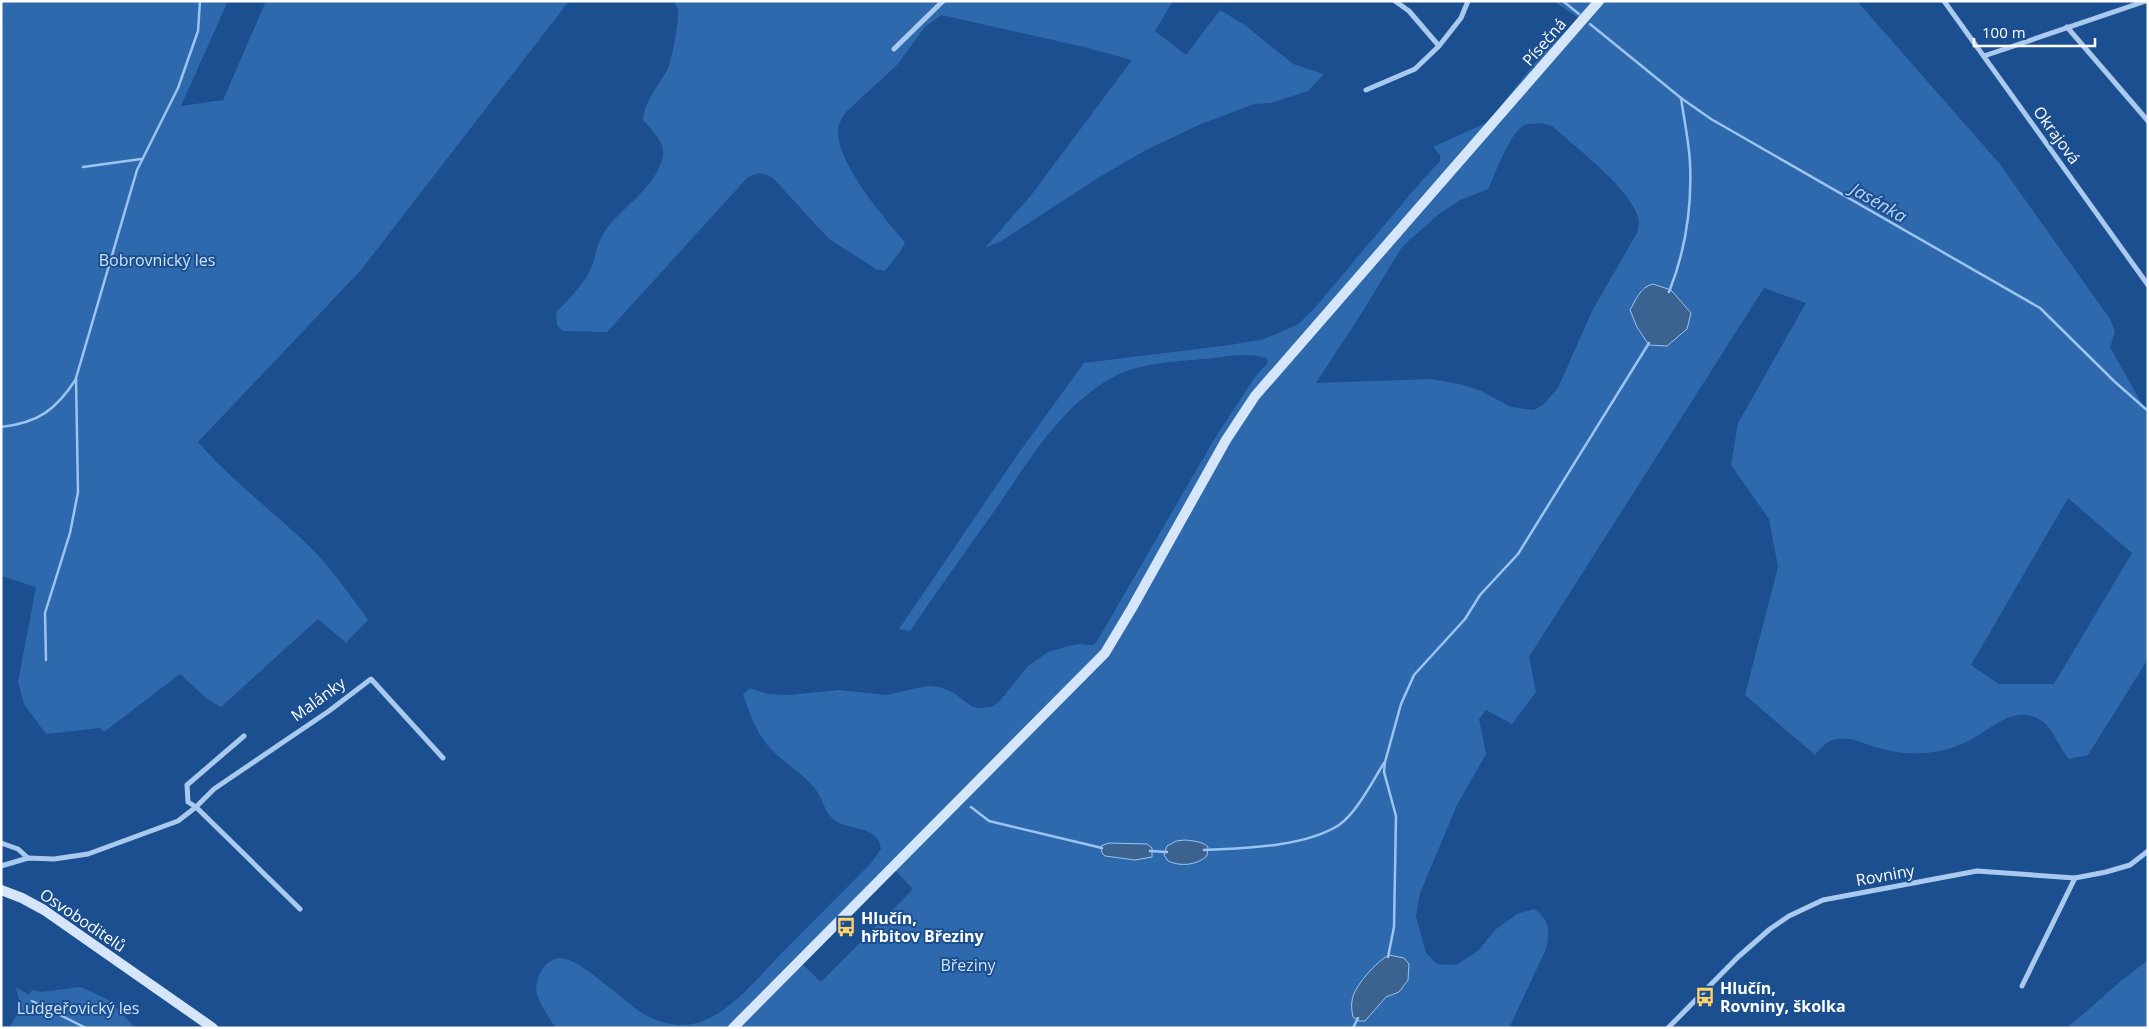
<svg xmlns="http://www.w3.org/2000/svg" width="2149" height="1029" font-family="'Open Sans',sans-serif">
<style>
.green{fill:#2e69ad;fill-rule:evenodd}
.water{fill:#3c6290;stroke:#9cc4f0}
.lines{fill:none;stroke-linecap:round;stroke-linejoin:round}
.stream{stroke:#9cc4f0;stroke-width:2.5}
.street{stroke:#a9c9ee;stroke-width:5}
.secondary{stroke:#d6e6fa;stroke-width:10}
.labels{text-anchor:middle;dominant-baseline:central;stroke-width:4;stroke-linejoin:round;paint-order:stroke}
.street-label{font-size:16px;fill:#fff;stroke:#1b4f8f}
.park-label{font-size:16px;fill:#cfe3fa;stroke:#1b4f8f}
.poi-label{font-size:16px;font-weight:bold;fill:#fff;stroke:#1b4f8f;text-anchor:start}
.water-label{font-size:18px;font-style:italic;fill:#b5d3f5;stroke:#1b4f8f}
</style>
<rect width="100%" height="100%" fill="#1b4f8f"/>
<g class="green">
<path d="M1,1H228L181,106L223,100L266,1H569L361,270L198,442C232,481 274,512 310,547C332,569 350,595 368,620L346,643L318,619L221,707L207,699L180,674L104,732L100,728L46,734L24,704L18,682L36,587L1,576Z"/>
<path d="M674,1H1173L1155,31L1186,55L1220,10L1245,25L1293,64L1324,74L1308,91L1271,103L1254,104L1201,124L1146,150L1098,178L1001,241L985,248L1032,194L1132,60L1084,47L941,15L925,27L897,65L846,112C842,117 839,123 838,130C836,162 884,218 905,242L902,249L885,271L876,269L829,239L773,178C762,172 757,172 747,178L607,332L563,331L557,325L556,313C566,302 584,284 590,271C597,254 595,245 607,228C625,205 656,187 663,156C666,143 651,129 643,120C646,97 658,88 668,68C672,59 679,22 678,11C678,8 675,4 674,1Z"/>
<path d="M1553,1H1857L1999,163L2110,319L2115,332L2110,347L2148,415V659L2088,755L2069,759C2055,743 2052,718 2026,715C2005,713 1990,730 1972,739C1957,747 1941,752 1924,753C1912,754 1899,753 1886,750C1859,744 1836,725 1815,755L1745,695L1778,567L1769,519L1731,465L1738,423L1806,303L1764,288L1529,657L1536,692L1512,724L1486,710L1479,719L1486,754L1457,805L1420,893L1416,916L1426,953L1437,964L1456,965L1479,950L1495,930L1517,914L1534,909C1550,919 1550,932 1546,949L1509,1028H556C549,1018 541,1006 537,995C533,981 544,958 561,958C581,959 623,1001 642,1013C660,1024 683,1029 703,1021C732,1010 759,977 780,955C810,924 841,894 871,863L881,849C878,824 849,832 833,819C824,811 823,799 816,790C804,774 787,765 773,751C758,737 749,713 743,694L750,688L768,694L789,695L839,690L886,695L927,686L940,687L954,693L971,706L979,708L991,707L999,702L1028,666L1048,652L1069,646L1079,644L1092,645L1096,643L1215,438L1255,377L1268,362L1266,358C1248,351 1221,358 1202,359C1173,362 1139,363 1113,377C1059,407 1027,464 993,513C965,552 937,591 910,631L899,629L1018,454L1084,363L1230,345L1264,339L1297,325L1314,309L1418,185L1440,161V155L1433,147L1488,122L1538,59L1579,18ZM1541,123L1552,126C1577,149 1624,183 1637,214C1640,221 1639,226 1637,233L1592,311L1558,388L1544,404L1534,410L1511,407L1481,391L1463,385L1432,379L1316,383L1361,314L1402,247L1439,214L1460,200L1488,189C1495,175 1510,131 1525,125C1529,123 1536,124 1541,123ZM1640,293L1677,297L1691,313L1630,310ZM2068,498L2132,553L2054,684H1999L1971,665ZM1109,843L1147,844L1135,860L1105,856ZM893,868L913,889L821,982L800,962ZM1389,956L1399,992L1386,997L1365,1021L1363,979L1379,962Z"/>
<path d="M2148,960V1028H2067L2121,981Z"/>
<path d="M16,987L29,995L32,990L41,992L81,987L109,1000L135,1028H9L21,1008Z"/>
</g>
<g class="water">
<path d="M1653,284L1671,290L1691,313L1687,329L1667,346L1649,345L1637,327L1630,310C1636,300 1640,287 1653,284Z"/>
<path d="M1185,840C1193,841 1202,841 1208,847L1207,856C1197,865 1181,867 1168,861L1164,855L1167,846L1176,841Z"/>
<path d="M1109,843L1147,844L1152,848V857L1135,860L1105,856L1102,853L1101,846Z"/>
<path d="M1389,955L1404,958L1409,964L1408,980L1399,992L1386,997L1365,1021H1359L1353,1017C1352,1012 1351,1006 1352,1001C1353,987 1377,961 1389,955Z"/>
</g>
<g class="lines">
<g class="stream">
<path d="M1563,1L1579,14"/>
<path d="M1590,24L1681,98L1711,119L2040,308L2115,382L2148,411"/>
<path d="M83,167L141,159"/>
<path d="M1669,292C1685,252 1692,206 1690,163C1689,142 1684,119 1681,98"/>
<path d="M1,427C38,423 56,410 76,379"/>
<path d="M46,660L45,613L70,533L78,492L76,378L137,170L178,88L198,31L200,1"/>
<path d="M971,807L989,821L1102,848"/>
<path d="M1204,850C1244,848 1305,847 1339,825C1357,812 1372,782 1384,763"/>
<path d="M1150,851L1167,852"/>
<path d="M1388,957L1394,927L1396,816L1384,772L1385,762L1401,704L1414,675L1465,619L1480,595L1518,554L1649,343"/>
<path d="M32,1001L86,1028"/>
<path d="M1353,1028L1358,1018"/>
</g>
<g class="street">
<path d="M1395,1L1409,11L1439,46L1461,18L1468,1"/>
<path d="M1944,1L2148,285"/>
<path d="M2067,27L2148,121"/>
<path d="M894,49L943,1"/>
<path d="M1984,56L2146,1"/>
<path d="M1366,90L1415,69L1439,46"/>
<path d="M244,736L187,785L188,802L196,807L214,789L329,711L371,679L443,758"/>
<path d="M1,843L18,849L28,858"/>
<path d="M1,866L28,858L54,859L88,854L178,821L196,807L300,909"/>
<path d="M2022,986L2075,878"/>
<path d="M1668,1028L1738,957L1770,929L1789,916L1823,900L1977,871L2075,878L2106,872L2130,865L2148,851"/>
</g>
<g class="secondary">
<path d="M1,890L22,898L44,910L213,1028"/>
<path d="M733,1028L1105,653L1132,608L1226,440L1255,396L1599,1"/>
</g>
</g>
<defs>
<symbol id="bus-bare" viewBox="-9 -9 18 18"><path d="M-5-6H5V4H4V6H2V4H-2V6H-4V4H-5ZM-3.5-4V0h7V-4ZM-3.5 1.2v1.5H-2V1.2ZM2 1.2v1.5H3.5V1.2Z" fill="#ffd166" stroke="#1b4f8f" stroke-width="2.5" paint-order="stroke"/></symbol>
</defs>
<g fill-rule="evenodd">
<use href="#bus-bare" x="832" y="913" width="28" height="28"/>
<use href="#bus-bare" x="1691" y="983" width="28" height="28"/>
</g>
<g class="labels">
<g class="street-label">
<text transform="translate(1544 42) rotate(-49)">Písečná</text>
<text transform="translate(2057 135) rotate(54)">Okrajová</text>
<text transform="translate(318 699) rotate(-36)">Malánky</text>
<text transform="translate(1885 875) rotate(-10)">Rovniny</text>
<text transform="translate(83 920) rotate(34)">Osvoboditelů</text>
</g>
<g class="park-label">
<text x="157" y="260">Bobrovnický les</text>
<text x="968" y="965">Březiny</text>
<text x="78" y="1008">Ludgeřovický les</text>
</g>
<g class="poi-label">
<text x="861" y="918">Hlučín,<tspan x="861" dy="18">hřbitov Březiny</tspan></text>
<text x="1720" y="988">Hlučín,<tspan x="1720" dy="18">Rovniny, školka</tspan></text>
</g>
<g class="water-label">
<text transform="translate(1879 202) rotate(30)">Jasénka</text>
</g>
</g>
<rect width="2149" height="1029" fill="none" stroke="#ffffff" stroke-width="5"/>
<path d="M1974 38v8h121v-8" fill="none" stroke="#ffffff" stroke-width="2.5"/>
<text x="1982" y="38" font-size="15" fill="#ffffff" stroke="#1b4f8f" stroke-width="4" paint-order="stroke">100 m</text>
</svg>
